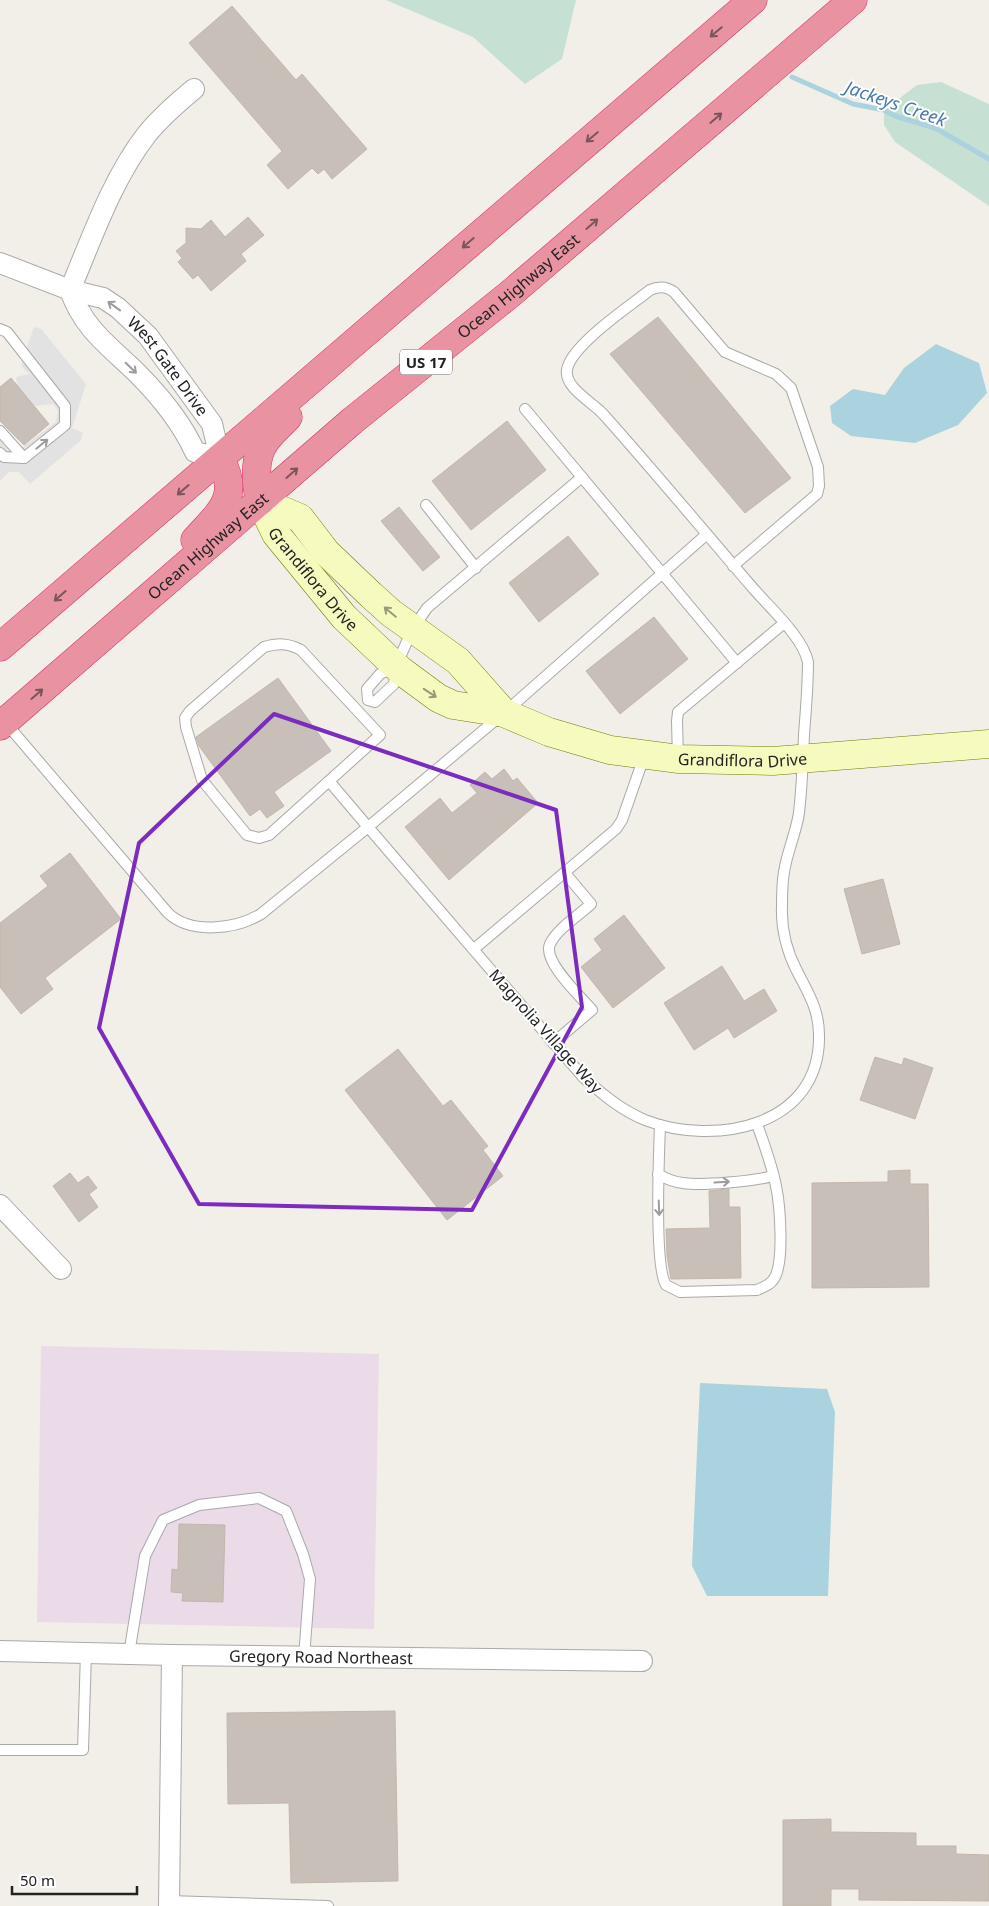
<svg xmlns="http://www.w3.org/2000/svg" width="989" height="1906" font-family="'Noto Sans',sans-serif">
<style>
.industrial{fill:#ebdbe8}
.wetland{fill:#c6e0d4}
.parking{fill:#e2e2e2}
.water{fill:#aad3df}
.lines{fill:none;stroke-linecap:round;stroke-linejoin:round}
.stream{stroke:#aad3df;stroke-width:5}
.building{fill:#c7bfb8;stroke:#c4b6ab}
.lane-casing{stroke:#a9a9a9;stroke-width:12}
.street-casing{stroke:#a9a9a9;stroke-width:22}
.secondary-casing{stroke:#707d05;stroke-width:29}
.highway-casing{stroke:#dc2a67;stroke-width:29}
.lane{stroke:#fff;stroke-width:10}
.street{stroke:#fff;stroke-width:20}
.secondary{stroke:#f7fabf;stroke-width:28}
.highway{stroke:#e892a2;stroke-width:28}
.oneway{stroke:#7b545c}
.oneway2{stroke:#9c9c9c}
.oneway3{stroke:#979978}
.marked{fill:none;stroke:#7b2cbf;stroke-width:4;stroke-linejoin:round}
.labels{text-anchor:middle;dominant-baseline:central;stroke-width:4;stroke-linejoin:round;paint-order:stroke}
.shield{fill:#fff;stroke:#646464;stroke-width:1}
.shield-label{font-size:15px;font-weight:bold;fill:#222}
.street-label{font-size:16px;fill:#222;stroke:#fff}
.water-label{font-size:18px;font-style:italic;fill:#4a7aab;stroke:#fff}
</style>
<rect width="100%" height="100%" fill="#f2efe9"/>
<path class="industrial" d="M41,1346L379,1354L374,1629L37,1622Z"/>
<g class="wetland">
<path d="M386,0H576L562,59L525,84L473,37Z"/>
<path d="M941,82L989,104V206L895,142L884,125V110L917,85Z"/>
</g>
<path class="parking" d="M34,327L41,329L86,384L72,428L83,433L81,440L30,484L19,472H9L0,481V440L12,455L56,422L58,411L53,404L35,406L17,385L16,377L29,374L21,365Z"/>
<g class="water">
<path d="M936,344L979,363L987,393L958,425L915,443L851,436L832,423L830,406L853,389L885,395L904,368Z"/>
<path d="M700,1383L827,1389L835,1412L828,1596H707L692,1566Z"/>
</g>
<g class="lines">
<path class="stream" d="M792,77L853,104L884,110L895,116L935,128L989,159"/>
</g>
<g class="building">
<path d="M232,6L296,80L302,74L367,149L332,179L324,169L318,174L312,168L288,189L267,165L282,151L189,43Z"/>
<path d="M248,217L264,235L241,254L246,261L211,291L198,275L193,279L178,262L182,258L176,251L186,243V228L201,229L211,220L225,237Z"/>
<path d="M658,317L791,478L745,513L610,354Z"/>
<path d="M11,378L49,424L24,445L0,421V387Z"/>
<path d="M507,421L546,470L471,530L432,481Z"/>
<path d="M399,507L440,557L423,571L381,521Z"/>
<path d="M568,536L599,574L539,622L509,583Z"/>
<path d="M654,617L688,659L620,714L586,671Z"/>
<path d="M278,678L331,751L274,792L284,806L267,818L260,809L250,816L199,746L196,737Z"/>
<path d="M504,769L513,781L517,778L538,803L449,880L405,827L440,798L452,813L477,793L470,785L485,772L492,779Z"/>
<path d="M70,853L121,919L45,978L53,989L21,1014L0,987V923L48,886L40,876Z"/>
<path d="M883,879L900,944L862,954L844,889Z"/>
<path d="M624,915L665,968L613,1008L581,967L602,950L594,939Z"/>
<path d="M722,966L744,1001L764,989L777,1011L734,1038L728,1028L694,1050L664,1003Z"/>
<path d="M398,1049L443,1106L451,1100L488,1146L483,1150L503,1176L447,1220L345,1090Z"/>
<path d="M875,1057L902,1065L904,1058L933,1068L915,1119L860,1100Z"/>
<path d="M910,1170V1184H928L929,1287L812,1288V1183L888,1182V1171Z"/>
<path d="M70,1173L78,1183L88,1176L97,1188L89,1194L98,1207L79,1222L53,1186Z"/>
<path d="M729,1189V1207H740L741,1278L671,1279L667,1256L666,1229L710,1228L709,1191Z"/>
<path d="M179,1524L225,1525L223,1602L182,1601L183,1593L171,1592L172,1569L178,1570Z"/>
<path d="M395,1711L398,1881L291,1883L289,1803L228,1804L227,1713Z"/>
<path d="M831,1819V1832L916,1833V1846H956V1854L989,1855V1901L859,1900V1889H831V1906H783V1820Z"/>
</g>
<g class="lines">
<defs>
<g id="lane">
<path d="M0,329L7,332L65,406V425L24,458L4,457L0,453"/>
<path d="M525,409L737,663"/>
<path d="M0,431L24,458"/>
<path d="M426,505L476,568"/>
<path d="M707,534L504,713L368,827L583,1077C602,1094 621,1110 645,1120C714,1147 821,1127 819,1035C819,1009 808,993 797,971C787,952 781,928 782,906C782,895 782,883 784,872C787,852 796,833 799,813C802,787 803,760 804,734C806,710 808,686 808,662C803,637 769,607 752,587C703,530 654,471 604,415C594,403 564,388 567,370C570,346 630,306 650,290C659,286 666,286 674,292L725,352L776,374L791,388L818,467L819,486L817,494L733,566"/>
<path d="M397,664L412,630L427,608L582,477"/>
<path d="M396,667L394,684L375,702L368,700L367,689L380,674Z"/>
<path d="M5,722L168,913C191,935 236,929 261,914L368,827L329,781L380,735L301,650C288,643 278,643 264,647L190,711L185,718L186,727L202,780L247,835L259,838L269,835L329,781"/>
<path d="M678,759L677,721L678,712L783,624"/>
<path d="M474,949L616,829L622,820L644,757"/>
<path d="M553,1043L592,1010C581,997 542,961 550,944C557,929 578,916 591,904L565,873"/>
<path d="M660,1125C659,1152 654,1267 666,1285L680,1292L757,1290C763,1287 769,1286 773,1280C785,1266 780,1205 776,1186C772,1165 764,1144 757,1124"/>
<path d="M658,1174C666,1179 674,1182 683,1183C703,1186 754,1181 773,1176"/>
<path d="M129,1654L145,1556L163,1520L199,1505L259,1498L286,1511L303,1554L310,1579L304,1657"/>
<path d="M0,1750H83L86,1652"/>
<path d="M169,1901L328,1906"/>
</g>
<g id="street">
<path id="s1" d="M0,263L70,290L103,298L118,308L148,336L212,424L220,458L195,452C181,421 160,396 136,372C108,345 83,328 70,290"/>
<path d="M70,290C92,238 112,179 147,134C161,117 177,103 194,89"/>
<path d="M0,1205L61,1269"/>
<path id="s2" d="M0,1651L172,1655L642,1661"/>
<path d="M169,1906L172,1655"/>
</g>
<g id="secondary">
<path id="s3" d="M260,501L276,534L344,617L400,670L438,698L453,705L504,713L549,732L610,750L679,759L773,761L989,744"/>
<path d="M260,501L300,518L326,552L371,595L391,613L458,661L504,713"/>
</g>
<g id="highway">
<path d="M260,501C256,485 254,463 262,447C267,436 280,426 288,417"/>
<path d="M195,540C221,511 241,497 220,458"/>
<path d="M0,647L753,0"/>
<path id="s4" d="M0,726L352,421L510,294L853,0"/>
</g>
</defs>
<use href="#lane" class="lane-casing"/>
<use href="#street" class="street-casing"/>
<use href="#secondary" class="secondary-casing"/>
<use href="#highway" class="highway-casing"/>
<use href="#lane" class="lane"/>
<use href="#street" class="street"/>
<use href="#secondary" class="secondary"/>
<use href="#highway" class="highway"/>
</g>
<defs><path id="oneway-shaft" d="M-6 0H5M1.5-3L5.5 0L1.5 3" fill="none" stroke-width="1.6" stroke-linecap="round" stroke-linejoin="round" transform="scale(1.25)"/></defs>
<g class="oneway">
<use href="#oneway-shaft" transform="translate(716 32) rotate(140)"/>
<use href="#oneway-shaft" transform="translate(716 118) rotate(-41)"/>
<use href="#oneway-shaft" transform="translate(592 137) rotate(140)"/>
<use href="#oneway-shaft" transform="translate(592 224) rotate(-41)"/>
<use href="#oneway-shaft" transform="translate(468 243) rotate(139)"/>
<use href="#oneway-shaft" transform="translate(292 473) rotate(-41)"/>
<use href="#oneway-shaft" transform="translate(183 490) rotate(139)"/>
<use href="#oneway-shaft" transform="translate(60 596) rotate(139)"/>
<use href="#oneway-shaft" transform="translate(37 694) rotate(-41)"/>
</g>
<g class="oneway2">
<use href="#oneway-shaft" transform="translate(114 306) rotate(-144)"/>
<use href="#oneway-shaft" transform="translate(131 368) rotate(44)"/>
<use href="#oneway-shaft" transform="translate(42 444) rotate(-39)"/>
<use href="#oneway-shaft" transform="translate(722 1182) rotate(-3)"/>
<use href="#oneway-shaft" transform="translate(659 1208) rotate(88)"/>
</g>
<g class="oneway3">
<use href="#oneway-shaft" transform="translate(390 612) rotate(-140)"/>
<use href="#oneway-shaft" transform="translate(430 693) rotate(33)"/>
</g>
<path class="marked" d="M274,714L556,810L582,1007L472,1210L199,1204L99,1028L139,843Z"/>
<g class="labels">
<rect class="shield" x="400" y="349.5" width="52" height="25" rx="4"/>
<g class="shield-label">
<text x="426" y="362">US 17</text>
</g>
<g class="street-label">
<text stroke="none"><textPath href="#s4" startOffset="680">Ocean Highway East</textPath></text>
<text stroke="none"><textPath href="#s1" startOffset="204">West Gate Drive</textPath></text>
<text stroke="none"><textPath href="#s4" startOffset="275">Ocean Highway East</textPath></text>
<text stroke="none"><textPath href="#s3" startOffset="95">Grandiflora Drive</textPath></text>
<text stroke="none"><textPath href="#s3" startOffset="582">Grandiflora Drive</textPath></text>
<text transform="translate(546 1031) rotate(48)">Magnolia Village Way</text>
<text stroke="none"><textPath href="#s2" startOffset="321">Gregory Road Northeast</textPath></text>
</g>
<g class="water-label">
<text transform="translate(896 103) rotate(19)">Jackeys Creek</text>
</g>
</g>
<path d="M12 1886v8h125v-8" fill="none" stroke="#222222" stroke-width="2.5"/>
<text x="20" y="1886" font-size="15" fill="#222222" stroke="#ffffff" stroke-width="4" paint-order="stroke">50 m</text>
</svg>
